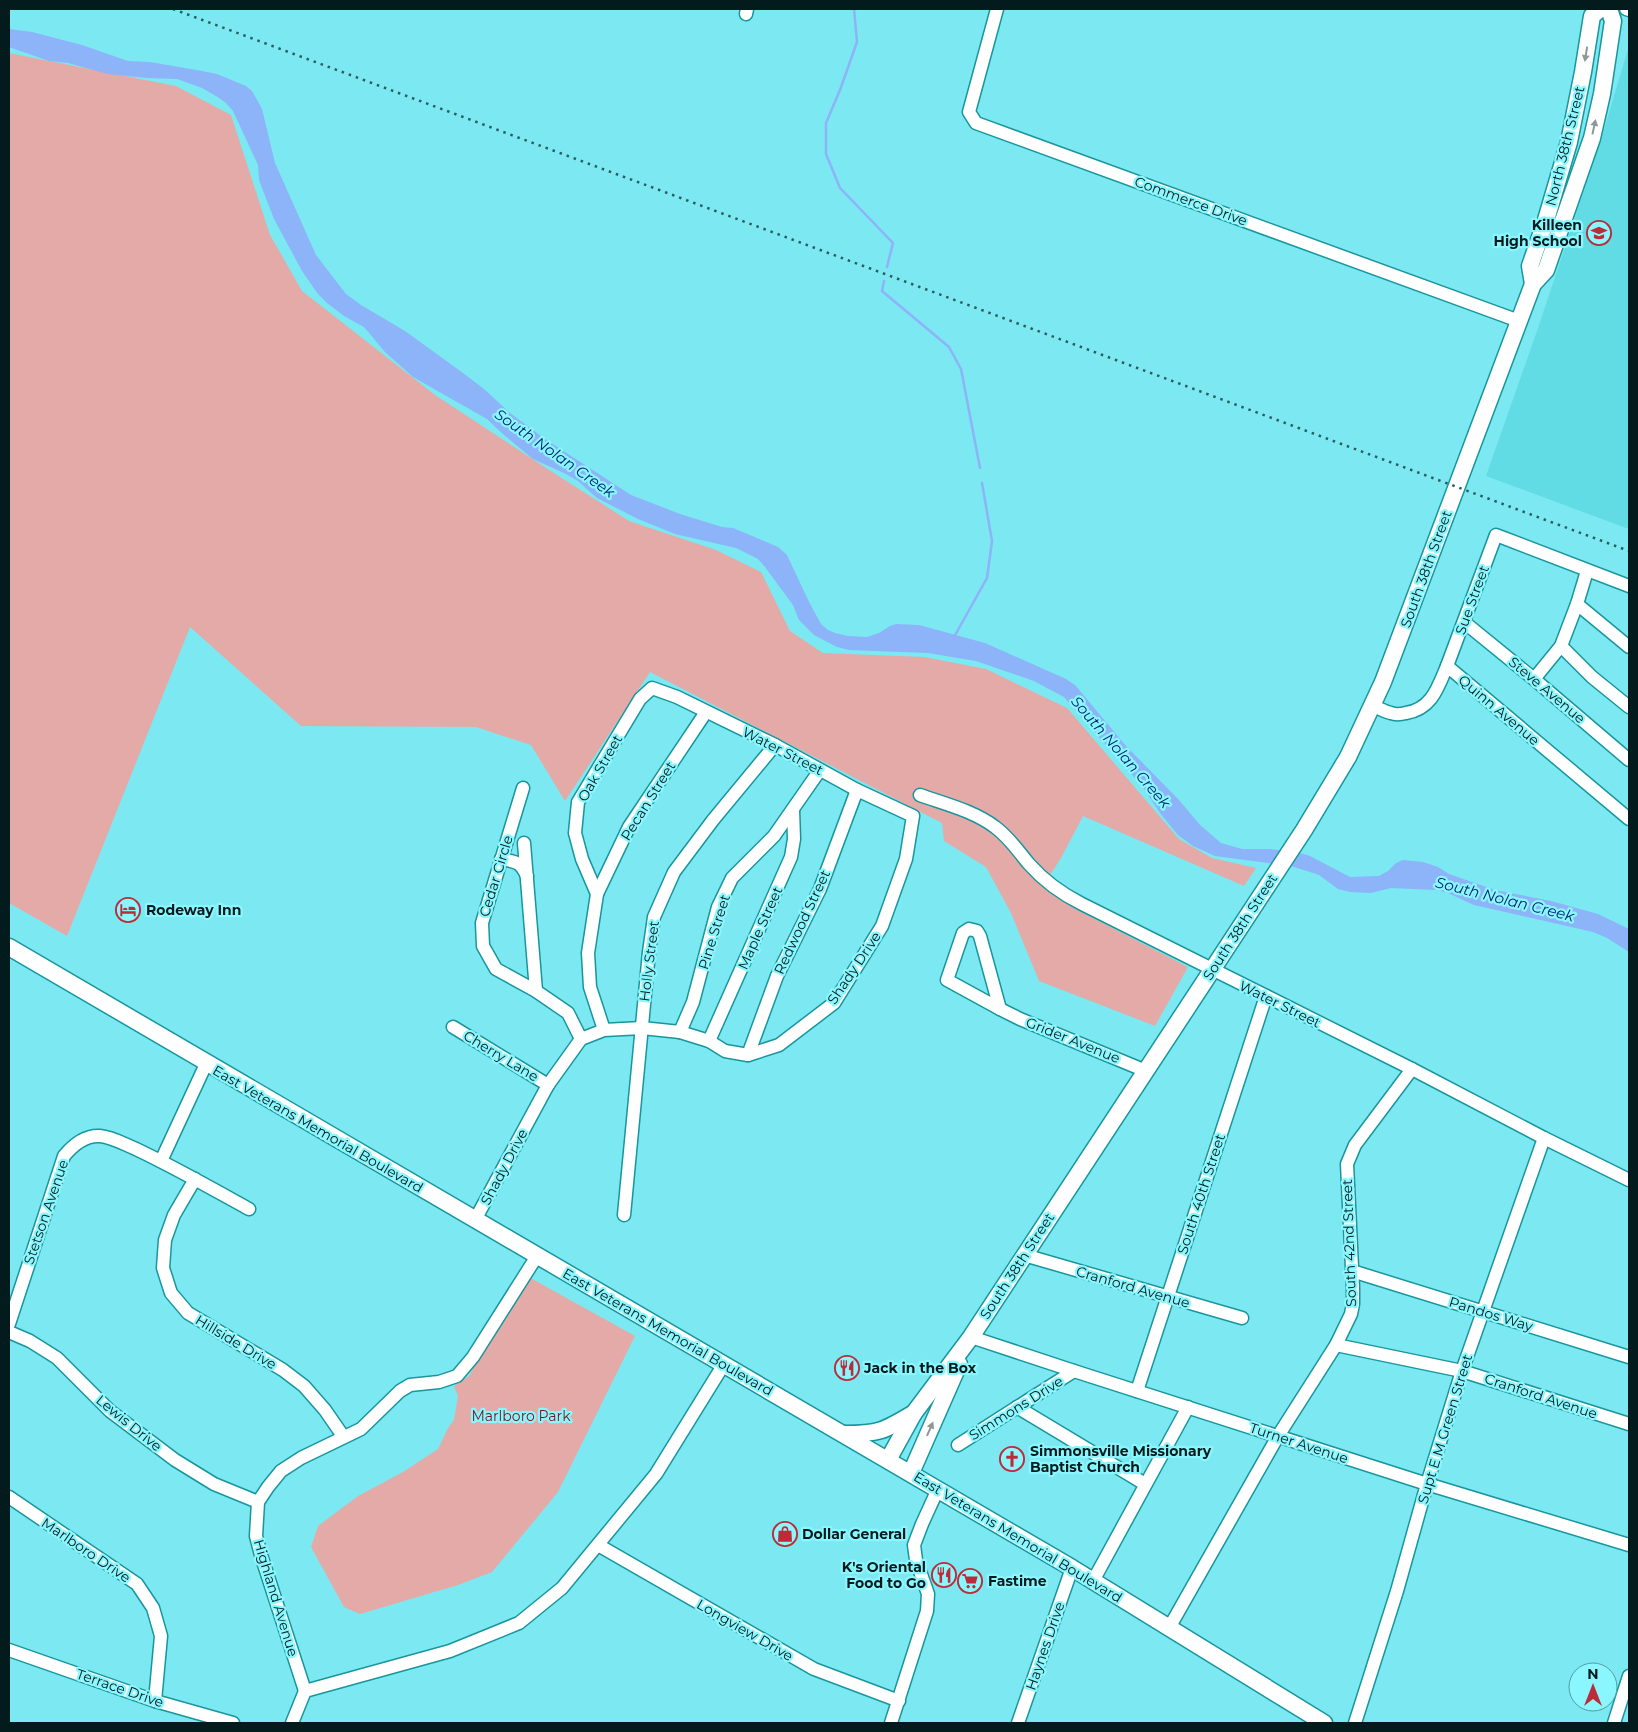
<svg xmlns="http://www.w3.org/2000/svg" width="1638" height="1732" font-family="Montserrat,sans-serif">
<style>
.built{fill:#61dbe4}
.green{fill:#e4aaa7}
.water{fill:#8db3f9}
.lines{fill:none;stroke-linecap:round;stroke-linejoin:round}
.stream{stroke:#8db3f9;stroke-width:2.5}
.minor-casing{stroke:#18969e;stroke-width:15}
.major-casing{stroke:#18969e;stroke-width:19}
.minor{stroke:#fff;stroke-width:12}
.major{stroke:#fff;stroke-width:16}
.rail{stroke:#2a5d61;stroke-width:2.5;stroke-dasharray:2.5 5;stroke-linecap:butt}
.oneway{fill:#8e9899}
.labels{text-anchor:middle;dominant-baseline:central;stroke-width:4.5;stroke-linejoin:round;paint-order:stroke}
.street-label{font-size:14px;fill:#031b1c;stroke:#8af6fe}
.poi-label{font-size:14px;font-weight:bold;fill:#031b1c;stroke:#8af6fe;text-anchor:start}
.park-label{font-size:14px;fill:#7d131e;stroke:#8af6fe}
.water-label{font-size:15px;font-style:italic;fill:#012573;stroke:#8af6fe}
</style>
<rect width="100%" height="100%" fill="#7ce8f1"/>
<path class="built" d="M1629,46V529L1486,476L1537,331L1602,136Z"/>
<g class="green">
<path d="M9,53L176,86L231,115L270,235L302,291L435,395L543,466L629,521L716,550L761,572L790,631L823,653L924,657L986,669L1067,708L1179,839L1212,858L1256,868L1244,886L1083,816L1061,858L1043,886L1072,907L1188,967L1155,1026L1039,981L1011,913L986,867L944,841L942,823L650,672L565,801L531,745L476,727L301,726L190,627L67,936L9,903Z"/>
<path d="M525,1275L635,1336L558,1492L492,1572L458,1585L360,1614L344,1607L311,1547L318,1526L358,1496L403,1472L438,1449L448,1428L454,1420L458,1396L454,1386L469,1376Z"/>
</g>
<path class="water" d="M9,29L32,32L82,45L128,61L150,62L202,71L217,74L246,86L252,91L262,109L275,163L316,255L346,294L361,305L405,331L463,373L484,389L510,413L545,439L631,495L680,514L722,527L733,528L778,547L787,555L809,602L821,624L828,630L835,633L848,636L867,637L879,633L890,626L896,624L919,625L985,643L1066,679L1075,685L1126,746L1179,800L1200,825L1221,843L1242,849H1270L1297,852L1310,856L1350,877L1379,876L1388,871L1396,863L1403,860L1423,862L1438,867L1449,874L1495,890L1551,901L1598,914L1629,929V952L1607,938L1593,932L1474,905L1448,893L1436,890L1391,888L1371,893L1350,892L1338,889L1319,875L1307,871L1291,866L1215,856L1193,846L1178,835L1160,813L1142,786L1064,697L1034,681L976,661L928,653L849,650L837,647L814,635L799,620L793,605L765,567L758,559L736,548L675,534L638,519L597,498L578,481L566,474L533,459L503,434L487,419L413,377L385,352L364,327L344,316L327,303L318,294L302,271L274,219L259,180L258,165L233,111L226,103L216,96L202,88L177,79L147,78L108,74L68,63L49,61L9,47Z"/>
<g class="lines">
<g class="stream">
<path d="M854,9L857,42L840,90L826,123V154L840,188L893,243L887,267"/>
<path d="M884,281L882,291L949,347L961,369L980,468"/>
<path d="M954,637L987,578L992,541L982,483"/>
</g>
<defs>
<g id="minor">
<path d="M997,9L969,112L976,123L1519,321"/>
<path d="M1626,9L1629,10"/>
<path d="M746,14L747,9"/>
<path d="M1577,604L1629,647"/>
<path d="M1464,622L1534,679L1629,760"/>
<path d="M1561,646L1592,677L1629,707"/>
<path d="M1447,666L1496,535L1629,586"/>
<path d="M1534,679L1561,646L1577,604L1587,571"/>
<path d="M1373,706C1379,708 1385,712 1391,713C1396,715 1402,714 1406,713C1432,709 1438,687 1447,666L1629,819"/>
<path d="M523,788L482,923L483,946L496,969L536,991L568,1013L581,1039"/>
<path d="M920,795C945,804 974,811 995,827C1009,837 1018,851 1029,864C1044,881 1062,894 1082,904L1412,1069L1544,1138L1629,1180"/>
<path d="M524,843L536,991"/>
<path d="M501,859C516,862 520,861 527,876"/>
<path d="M597,894L629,827L706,712"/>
<path d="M969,929L977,931L980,936L1000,1009L947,980L963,933Z"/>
<path d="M1000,1009L1020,1019L1146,1071"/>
<path d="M453,1027L548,1085"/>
<path d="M680,1032L693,1002L718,907L732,878L774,836L820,770"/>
<path d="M709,1041L791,857L794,839L793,810"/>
<path d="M748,1055L777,976L820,889L857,790"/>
<path d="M161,1161L206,1064"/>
<path d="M195,1179L174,1215L165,1240L163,1268L171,1293L188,1313L283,1370L304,1386L325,1410L343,1436"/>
<path d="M624,1215L649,952L654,917L674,872L713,820L775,745"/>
<path d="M475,1220L548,1085L581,1039L604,1030L642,1028L680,1032L709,1041L725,1051L748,1055L779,1045L834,1003L882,926L906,859L913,816L857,790L775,745L677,697L652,688L640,699L578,802L575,833L582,859L597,894L588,953L590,987L604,1030"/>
<path d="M1024,1255L1242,1318"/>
<path d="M1352,1271L1629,1357"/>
<path d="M9,1324L64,1156C73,1145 85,1135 100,1136C112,1137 124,1144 136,1149C174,1167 211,1188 249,1209"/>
<path d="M9,1332L30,1341L57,1358L110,1411L175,1460L214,1484L258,1502"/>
<path d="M971,1337L1074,1371L1427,1484L1629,1545"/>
<path d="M1336,1345L1462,1371L1629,1424"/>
<path d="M1137,1391L1266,996"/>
<path d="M1017,1407L1145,1484"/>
<path d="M958,1445L1074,1371"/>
<path d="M9,1497L137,1584L153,1608L161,1636L155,1701"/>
<path d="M598,1545L814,1669L899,1701"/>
<path d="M1093,1581L1188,1407"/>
<path d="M1169,1628L1278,1436L1336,1345L1351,1314L1353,1304V1288L1347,1164L1355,1145L1412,1069"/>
<path d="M9,1650L155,1701L233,1723"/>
<path d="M305,1691L261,1555L256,1536L258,1502L268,1487L281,1471L301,1458L361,1429L400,1391L410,1385L439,1382L457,1376L473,1357L537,1256"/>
<path d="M292,1723L305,1691L450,1651L519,1623L562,1588L656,1474L724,1364"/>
<path d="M891,1723L927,1611L928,1594L916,1560L914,1545L922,1524L938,1489"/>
<path d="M1018,1723L1072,1568"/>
<path d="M1355,1723L1397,1591L1427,1484L1462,1371L1544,1138"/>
<path d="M1614,1723L1629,1676"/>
</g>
<g id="major">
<path d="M1533,284L1530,266L1546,220L1569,142L1583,72L1592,16L1600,9"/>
<path d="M9,947L1072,1568L1324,1723"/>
<path d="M844,1434C879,1434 884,1431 914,1413"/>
<path d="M888,1460L914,1413L971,1337L1304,830L1348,757L1383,682L1533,284L1546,270L1592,138L1602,94L1613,21L1609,9"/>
<path d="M911,1473L959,1364"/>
</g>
</defs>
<use href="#minor" class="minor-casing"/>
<use href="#major" class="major-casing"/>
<use href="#minor" class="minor"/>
<use href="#major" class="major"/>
<path class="rail" d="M173,9L1629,551"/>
</g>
<defs><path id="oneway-solid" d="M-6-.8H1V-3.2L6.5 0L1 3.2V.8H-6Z" transform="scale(1.25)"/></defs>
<g class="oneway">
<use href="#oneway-solid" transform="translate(1586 54) rotate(99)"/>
<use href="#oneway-solid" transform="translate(1594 127) rotate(-78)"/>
<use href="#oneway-solid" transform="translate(930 1429) rotate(-66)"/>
</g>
<defs>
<symbol id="school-ring" viewBox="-11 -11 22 22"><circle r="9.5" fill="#8af6fe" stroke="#bc2c38" stroke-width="1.5"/><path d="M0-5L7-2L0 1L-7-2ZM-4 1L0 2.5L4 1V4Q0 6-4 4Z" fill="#bc2c38"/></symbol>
<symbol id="hotel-ring" viewBox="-11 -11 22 22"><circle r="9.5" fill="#8af6fe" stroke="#bc2c38" stroke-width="1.5"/><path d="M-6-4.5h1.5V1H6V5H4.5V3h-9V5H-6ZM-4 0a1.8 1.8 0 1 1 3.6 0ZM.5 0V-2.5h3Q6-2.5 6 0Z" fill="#bc2c38"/></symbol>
<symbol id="restaurant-ring" viewBox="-11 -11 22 22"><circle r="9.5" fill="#8af6fe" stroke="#bc2c38" stroke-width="1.5"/><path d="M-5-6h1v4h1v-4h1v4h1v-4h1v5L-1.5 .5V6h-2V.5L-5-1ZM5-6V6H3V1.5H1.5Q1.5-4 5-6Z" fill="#bc2c38"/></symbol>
<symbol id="church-ring" viewBox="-11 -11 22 22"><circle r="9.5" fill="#8af6fe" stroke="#bc2c38" stroke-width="1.5"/><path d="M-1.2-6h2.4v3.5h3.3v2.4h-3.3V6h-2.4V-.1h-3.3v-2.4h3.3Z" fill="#bc2c38"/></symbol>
<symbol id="shop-ring" viewBox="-11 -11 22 22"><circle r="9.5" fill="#8af6fe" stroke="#bc2c38" stroke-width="1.5"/><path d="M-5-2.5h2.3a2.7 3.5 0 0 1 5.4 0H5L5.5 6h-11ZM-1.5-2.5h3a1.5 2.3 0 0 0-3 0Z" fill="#bc2c38"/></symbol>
<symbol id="supermarket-ring" viewBox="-11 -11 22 22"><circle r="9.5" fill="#8af6fe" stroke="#bc2c38" stroke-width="1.5"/><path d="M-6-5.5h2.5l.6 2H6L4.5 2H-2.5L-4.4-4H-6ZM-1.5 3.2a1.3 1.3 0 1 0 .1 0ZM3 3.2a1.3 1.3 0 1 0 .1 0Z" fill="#bc2c38"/></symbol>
</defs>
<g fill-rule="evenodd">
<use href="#school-ring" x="1585" y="219" width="28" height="28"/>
<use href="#hotel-ring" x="114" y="896" width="28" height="28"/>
<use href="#restaurant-ring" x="833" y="1354" width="28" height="28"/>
<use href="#church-ring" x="998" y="1445" width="28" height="28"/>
<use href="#shop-ring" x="771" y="1520" width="28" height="28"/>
<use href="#restaurant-ring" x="930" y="1561" width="28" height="28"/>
<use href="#supermarket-ring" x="956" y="1567" width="28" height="28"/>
</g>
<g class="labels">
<g class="street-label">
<text transform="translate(1565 146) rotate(-76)">North 38th Street</text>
<text transform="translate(1191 201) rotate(20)">Commerce Drive</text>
<text transform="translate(1426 569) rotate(-70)">South 38th Street</text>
<text transform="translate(1472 600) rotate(-70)">Sue Street</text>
<text transform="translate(1547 690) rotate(40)">Steve Avenue</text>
<text transform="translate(1499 710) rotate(40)">Quinn Avenue</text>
<text transform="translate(783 751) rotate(27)">Water Street</text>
<text transform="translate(600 768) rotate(-60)">Oak Street</text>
<text transform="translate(648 801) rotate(-58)">Pecan Street</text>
<text transform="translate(496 876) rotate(-73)">Cedar Circle</text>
<text transform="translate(802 922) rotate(-65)">Redwood Street</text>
<text transform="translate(1240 927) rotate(-57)">South 38th Street</text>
<text transform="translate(760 928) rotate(-66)">Maple Street</text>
<text transform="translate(714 932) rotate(-73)">Pine Street</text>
<text transform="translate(649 961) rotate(-83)">Holly Street</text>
<text transform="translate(854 968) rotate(-56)">Shady Drive</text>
<text transform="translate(1280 1004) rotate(26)">Water Street</text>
<text transform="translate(1073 1040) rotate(22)">Grider Avenue</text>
<text transform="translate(501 1056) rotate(31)">Cherry Lane</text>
<text transform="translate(318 1129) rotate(30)">East Veterans Memorial Boulevard</text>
<text transform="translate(504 1167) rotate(-62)">Shady Drive</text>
<text transform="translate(1201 1194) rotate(-72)">South 40th Street</text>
<text transform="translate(46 1212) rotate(-71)">Stetson Avenue</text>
<text transform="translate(1349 1243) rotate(-92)">South 42nd Street</text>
<text transform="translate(1017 1266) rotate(-57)">South 38th Street</text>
<text transform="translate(1133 1287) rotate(16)">Cranford Avenue</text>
<text transform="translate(1491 1314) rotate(17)">Pandos Way</text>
<text transform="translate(668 1332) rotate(30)">East Veterans Memorial Boulevard</text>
<text transform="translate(236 1342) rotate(31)">Hillside Drive</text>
<text transform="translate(1541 1396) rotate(18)">Cranford Avenue</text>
<text transform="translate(1016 1408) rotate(-32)">Simmons Drive</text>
<text transform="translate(129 1423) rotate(39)">Lewis Drive</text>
<text transform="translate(1445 1429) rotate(-73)">Supt E M Green Street</text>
<text transform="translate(1299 1443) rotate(18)">Turner Avenue</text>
<text transform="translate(1018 1537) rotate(31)">East Veterans Memorial Boulevard</text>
<text transform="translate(86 1550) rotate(34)">Marlboro Drive</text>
<text transform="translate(276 1598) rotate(73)">Highland Avenue</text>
<text transform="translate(745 1630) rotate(30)">Longview Drive</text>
<text transform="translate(1045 1646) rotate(-71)">Haynes Drive</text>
<text transform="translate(120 1688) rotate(19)">Terrace Drive</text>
</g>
<g class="poi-label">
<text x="1582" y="225" text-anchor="end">Killeen<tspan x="1582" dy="16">High School</tspan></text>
<text x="146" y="910">Rodeway Inn</text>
<text x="864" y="1368">Jack in the Box</text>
<text x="1030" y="1451">Simmonsville Missionary<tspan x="1030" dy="16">Baptist Church</tspan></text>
<text x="802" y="1534">Dollar General</text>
<text x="926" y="1567" text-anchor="end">K's Oriental<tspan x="926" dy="16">Food to Go</tspan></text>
<text x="988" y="1581">Fastime</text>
</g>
<g class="park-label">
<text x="521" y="1416">Marlboro Park</text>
</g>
<g class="water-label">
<text transform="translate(555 453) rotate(35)">South Nolan Creek</text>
<text transform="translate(1121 752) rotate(49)">South Nolan Creek</text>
<text transform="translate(1505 899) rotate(14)">South Nolan Creek</text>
</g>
</g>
<rect width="1638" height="1732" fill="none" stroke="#031b1c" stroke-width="20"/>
<g transform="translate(1593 1687)"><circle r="24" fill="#8af6fe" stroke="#549ea4"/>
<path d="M0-4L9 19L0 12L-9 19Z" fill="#bc2c38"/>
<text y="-8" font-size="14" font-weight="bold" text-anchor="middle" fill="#031b1c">N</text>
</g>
</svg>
